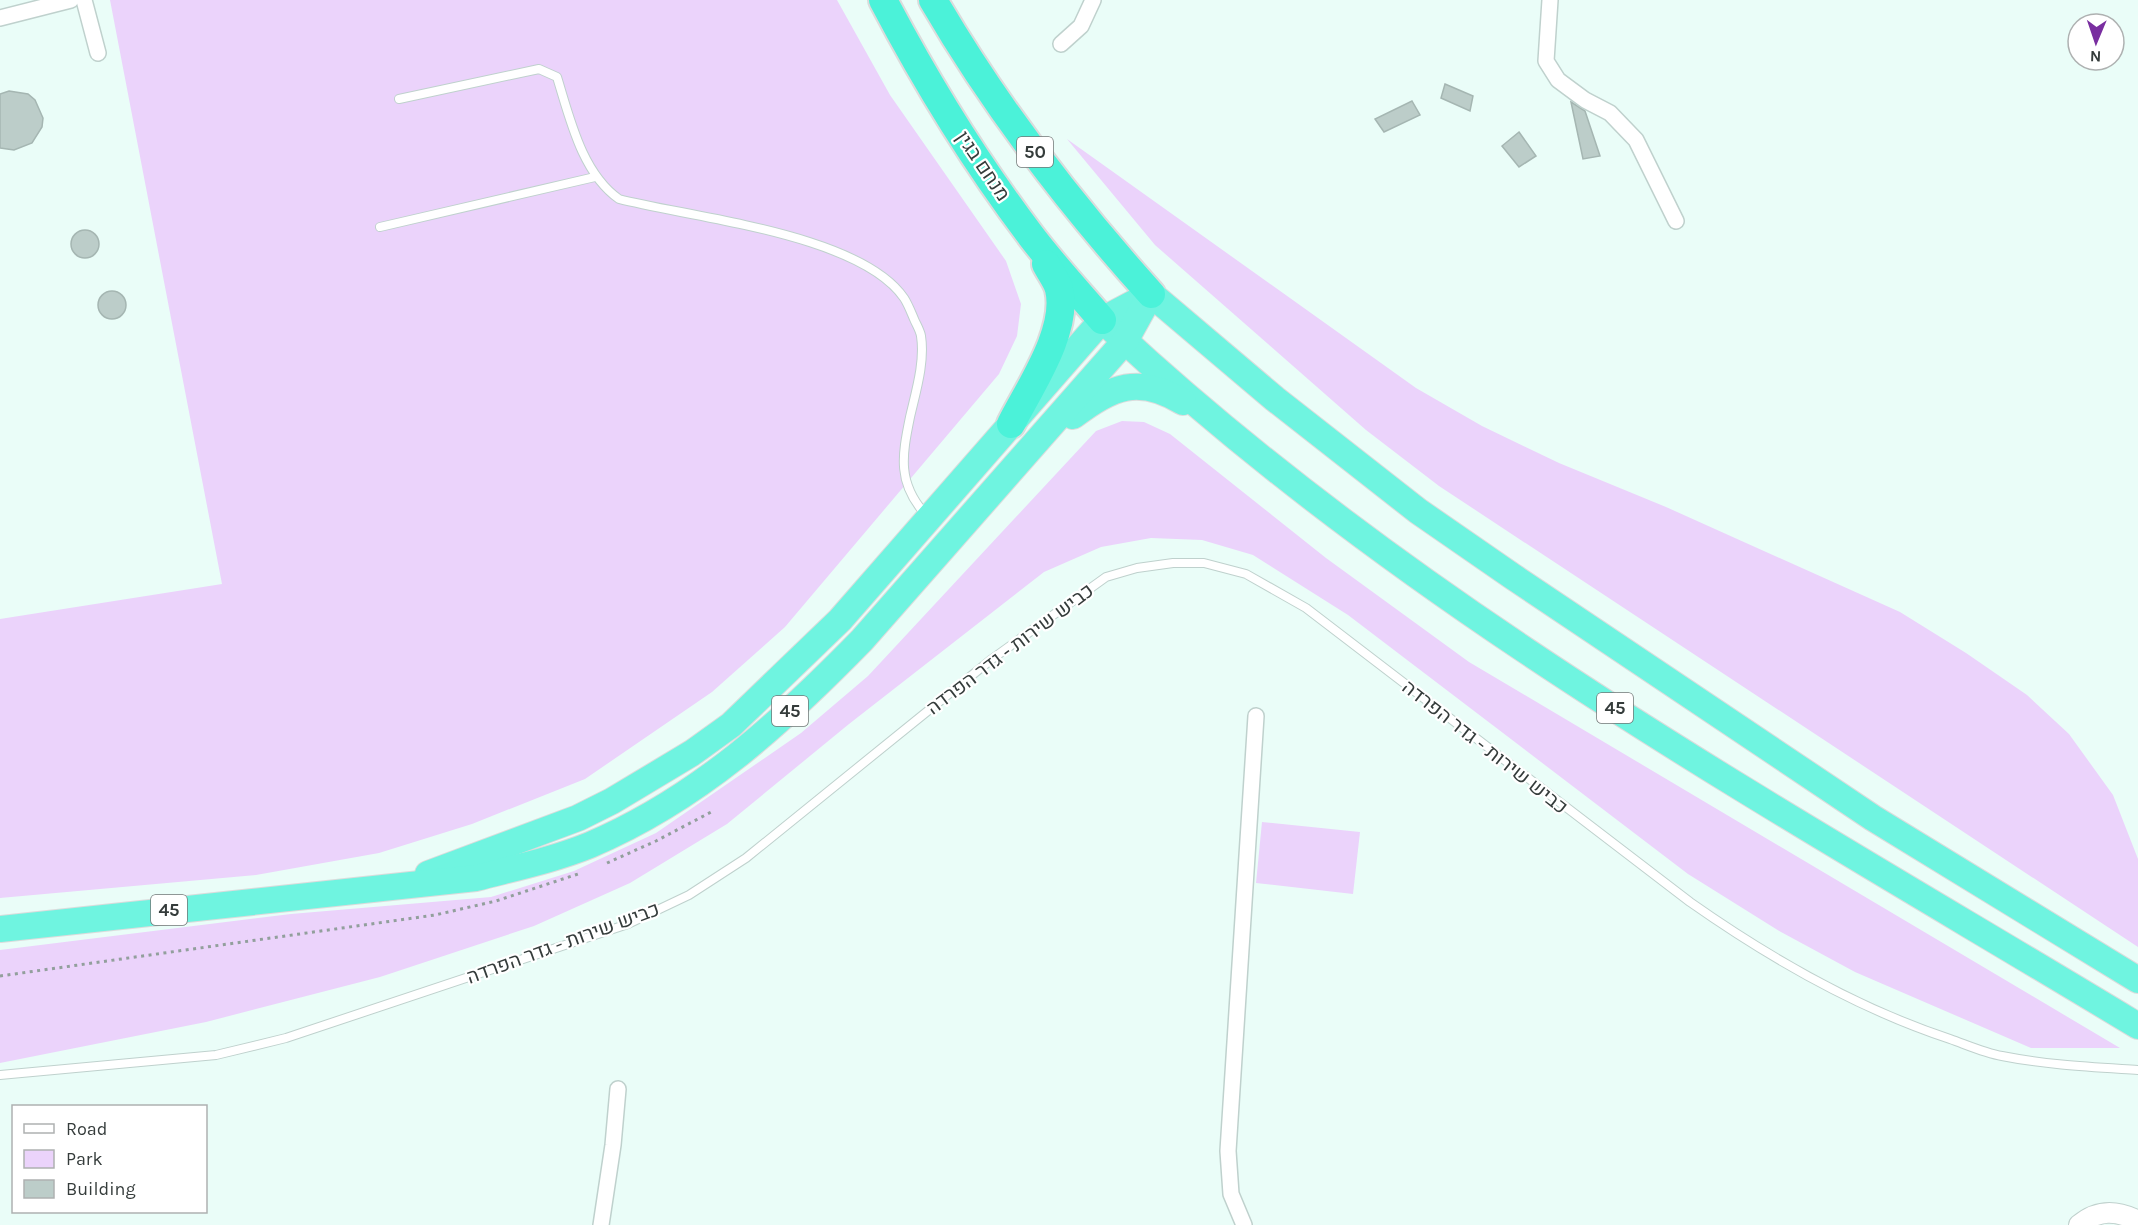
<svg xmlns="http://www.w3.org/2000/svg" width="2138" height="1225" font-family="Karla,Heebo,sans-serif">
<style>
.green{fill:#ebd3fb}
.building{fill:#bccdc9;stroke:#a5b6b2;stroke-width:1.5}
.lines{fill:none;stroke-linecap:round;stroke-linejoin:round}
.service-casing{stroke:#bfd1cd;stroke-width:10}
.minor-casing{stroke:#bfd1cd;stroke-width:18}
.tertiary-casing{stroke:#bfd1cd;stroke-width:22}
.trunk-casing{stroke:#dbdcdc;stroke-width:28}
.motorway-casing{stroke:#dbdcdc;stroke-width:32}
.path{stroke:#929f9c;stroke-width:3;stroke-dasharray:3 4.5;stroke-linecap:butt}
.service{stroke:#fff;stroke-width:8}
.minor{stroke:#fff;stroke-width:15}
.tertiary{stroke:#fff;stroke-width:20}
.trunk{stroke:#6ff4e0;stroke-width:26}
.motorway{stroke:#4bf2d9;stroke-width:28}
.labels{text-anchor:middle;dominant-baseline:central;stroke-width:4.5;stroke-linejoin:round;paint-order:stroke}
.shield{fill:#fff;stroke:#727676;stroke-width:1.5}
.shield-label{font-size:18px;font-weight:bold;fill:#353c3b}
.street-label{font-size:20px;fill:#353c3b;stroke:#fff}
</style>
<rect width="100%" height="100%" fill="#eafdf8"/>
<g class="green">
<path d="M110,0H837L890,95L1006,261L1021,304L1017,336L999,374L785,627L712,692L585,779L472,824L379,853L256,875L0,898V619L222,584Z"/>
<path d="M1067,139L1416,388L1482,426L1559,463L1666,507L1900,612L1966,653L2027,695L2069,734L2113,795L2138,859V947L1439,486L1366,430L1155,245Z"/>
<path d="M1122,421L1144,422L1170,434L1326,558L1469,662L2120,1048H2031L1855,972L1781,932L1688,874L1348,615L1253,555L1202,540L1151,538L1101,547L1044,572L849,724L727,824L630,883L534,926L380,977L206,1022L0,1063V950L291,914L491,897L574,871L656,833L801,733L868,676L1096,431Z"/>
<path d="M1262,822L1360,832L1353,894L1256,883Z"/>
</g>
<g class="building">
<path d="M1445,84L1473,96L1470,111L1441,98Z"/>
<path d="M9,91L28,94L35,100L43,118L42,127L32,143L14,150L0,148V94Z"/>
<path d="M1412,101L1420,115L1384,132L1375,119Z"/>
<path d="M1571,102L1585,111L1600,156L1583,159Z"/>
<path d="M1519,132L1536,156L1519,167L1502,146Z"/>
<circle cx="85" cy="244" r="14"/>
<circle cx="112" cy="305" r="14"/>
</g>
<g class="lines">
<defs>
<g id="service">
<path d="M399,99L539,69L557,77C570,119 582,173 619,199C693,218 860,234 904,298C908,304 911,312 914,319C916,324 920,330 921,336C925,362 916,391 910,417C902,456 897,483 926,515"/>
<path d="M380,227L595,177"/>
<path d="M0,1075L216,1055L286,1038L628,924L689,895L746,858L992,659L1106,577L1137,568L1173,563H1204L1246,574L1306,608L1690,902C1771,959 1856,1008 1950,1039C1967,1045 1985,1053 2002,1056C2047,1065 2092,1067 2138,1070"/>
</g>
<g id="minor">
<path d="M84,0L98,53"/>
<path d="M1550,0L1546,61L1558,80L1585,100L1610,113L1636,140L1676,221"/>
<path d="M0,18L71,0"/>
<path d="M1061,44L1081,26L1093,0"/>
<path d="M601,1225L613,1145L618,1089"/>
<path d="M1244,1225L1231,1194L1228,1151L1256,716"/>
</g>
<path id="tertiary" d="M2079,1225C2098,1209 2117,1210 2138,1221"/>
<g id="trunk">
<path d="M1151,294L1275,399L1418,511L1512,576L1873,818L2138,980"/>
<path d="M1113,330C1416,612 1786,813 2138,1026"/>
<path d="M1073,416C1112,386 1139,375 1183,402"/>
<path d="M428,874L578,818L612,801L692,753L731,725L840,620L1102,320L1151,294"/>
<path d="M0,929L476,878C514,868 553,860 590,845C698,799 781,723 862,640L1125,341L1151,294"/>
</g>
<g id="motorway">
<path d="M883,0C926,82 975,162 1031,236C1053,265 1078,292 1102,320"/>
<path d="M933,0C994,105 1070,204 1151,294"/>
<path d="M1011,424C1029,388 1069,331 1059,289C1057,281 1050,272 1046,264"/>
</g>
</defs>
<use href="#service" class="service-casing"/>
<use href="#minor" class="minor-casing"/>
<use href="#tertiary" class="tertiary-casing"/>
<use href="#trunk" class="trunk-casing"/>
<use href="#motorway" class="motorway-casing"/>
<g class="path">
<path d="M607,863L656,841L713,811"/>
<path d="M0,976L435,915L496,901L578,874"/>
</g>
<use href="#service" class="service"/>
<use href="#minor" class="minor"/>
<use href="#tertiary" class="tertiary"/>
<use href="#trunk" class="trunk"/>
<use href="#motorway" class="motorway"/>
</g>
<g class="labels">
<g class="shield">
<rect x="1017" y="137" width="36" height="30" rx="4.5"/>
<rect x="1597" y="693" width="36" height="30" rx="4.5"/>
<rect x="772" y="696" width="36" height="30" rx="4.5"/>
<rect x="151" y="895" width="36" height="30" rx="4.5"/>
</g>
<g class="shield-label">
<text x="1035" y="152">50</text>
<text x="1615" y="708">45</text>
<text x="790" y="711">45</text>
<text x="169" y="910">45</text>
</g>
<g class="street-label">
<text transform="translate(983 166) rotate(56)">מנחם בגין</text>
<text transform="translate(1010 649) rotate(-37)">כביש שירות - גדר הפרדה</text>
<text transform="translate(1485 747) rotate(38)">כביש שירות - גדר הפרדה</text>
<text transform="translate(563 943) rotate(-20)">כביש שירות - גדר הפרדה</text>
</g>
</g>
<rect x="12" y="1105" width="195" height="108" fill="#ffffff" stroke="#aeb1b1" stroke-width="1.5"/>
<rect x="24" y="1124" width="30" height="9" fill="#ffffff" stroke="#aeb1b1" stroke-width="1.5"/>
<text x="66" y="1135" font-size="18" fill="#353c3b">Road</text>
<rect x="24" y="1150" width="30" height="18" fill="#ebd3fb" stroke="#aeb1b1" stroke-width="1.5"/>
<text x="66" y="1165" font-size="18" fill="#353c3b">Park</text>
<rect x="24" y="1180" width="30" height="18" fill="#bccdc9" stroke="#aeb1b1" stroke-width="1.5"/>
<text x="66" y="1195" font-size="18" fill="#353c3b">Building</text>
<g transform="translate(2096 42) rotate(182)"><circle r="28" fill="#ffffff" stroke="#aeb1b1" stroke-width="1.5"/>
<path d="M0-4.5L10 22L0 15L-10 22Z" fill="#792ea0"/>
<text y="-9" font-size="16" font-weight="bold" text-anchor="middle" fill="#353c3b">N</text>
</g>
</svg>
